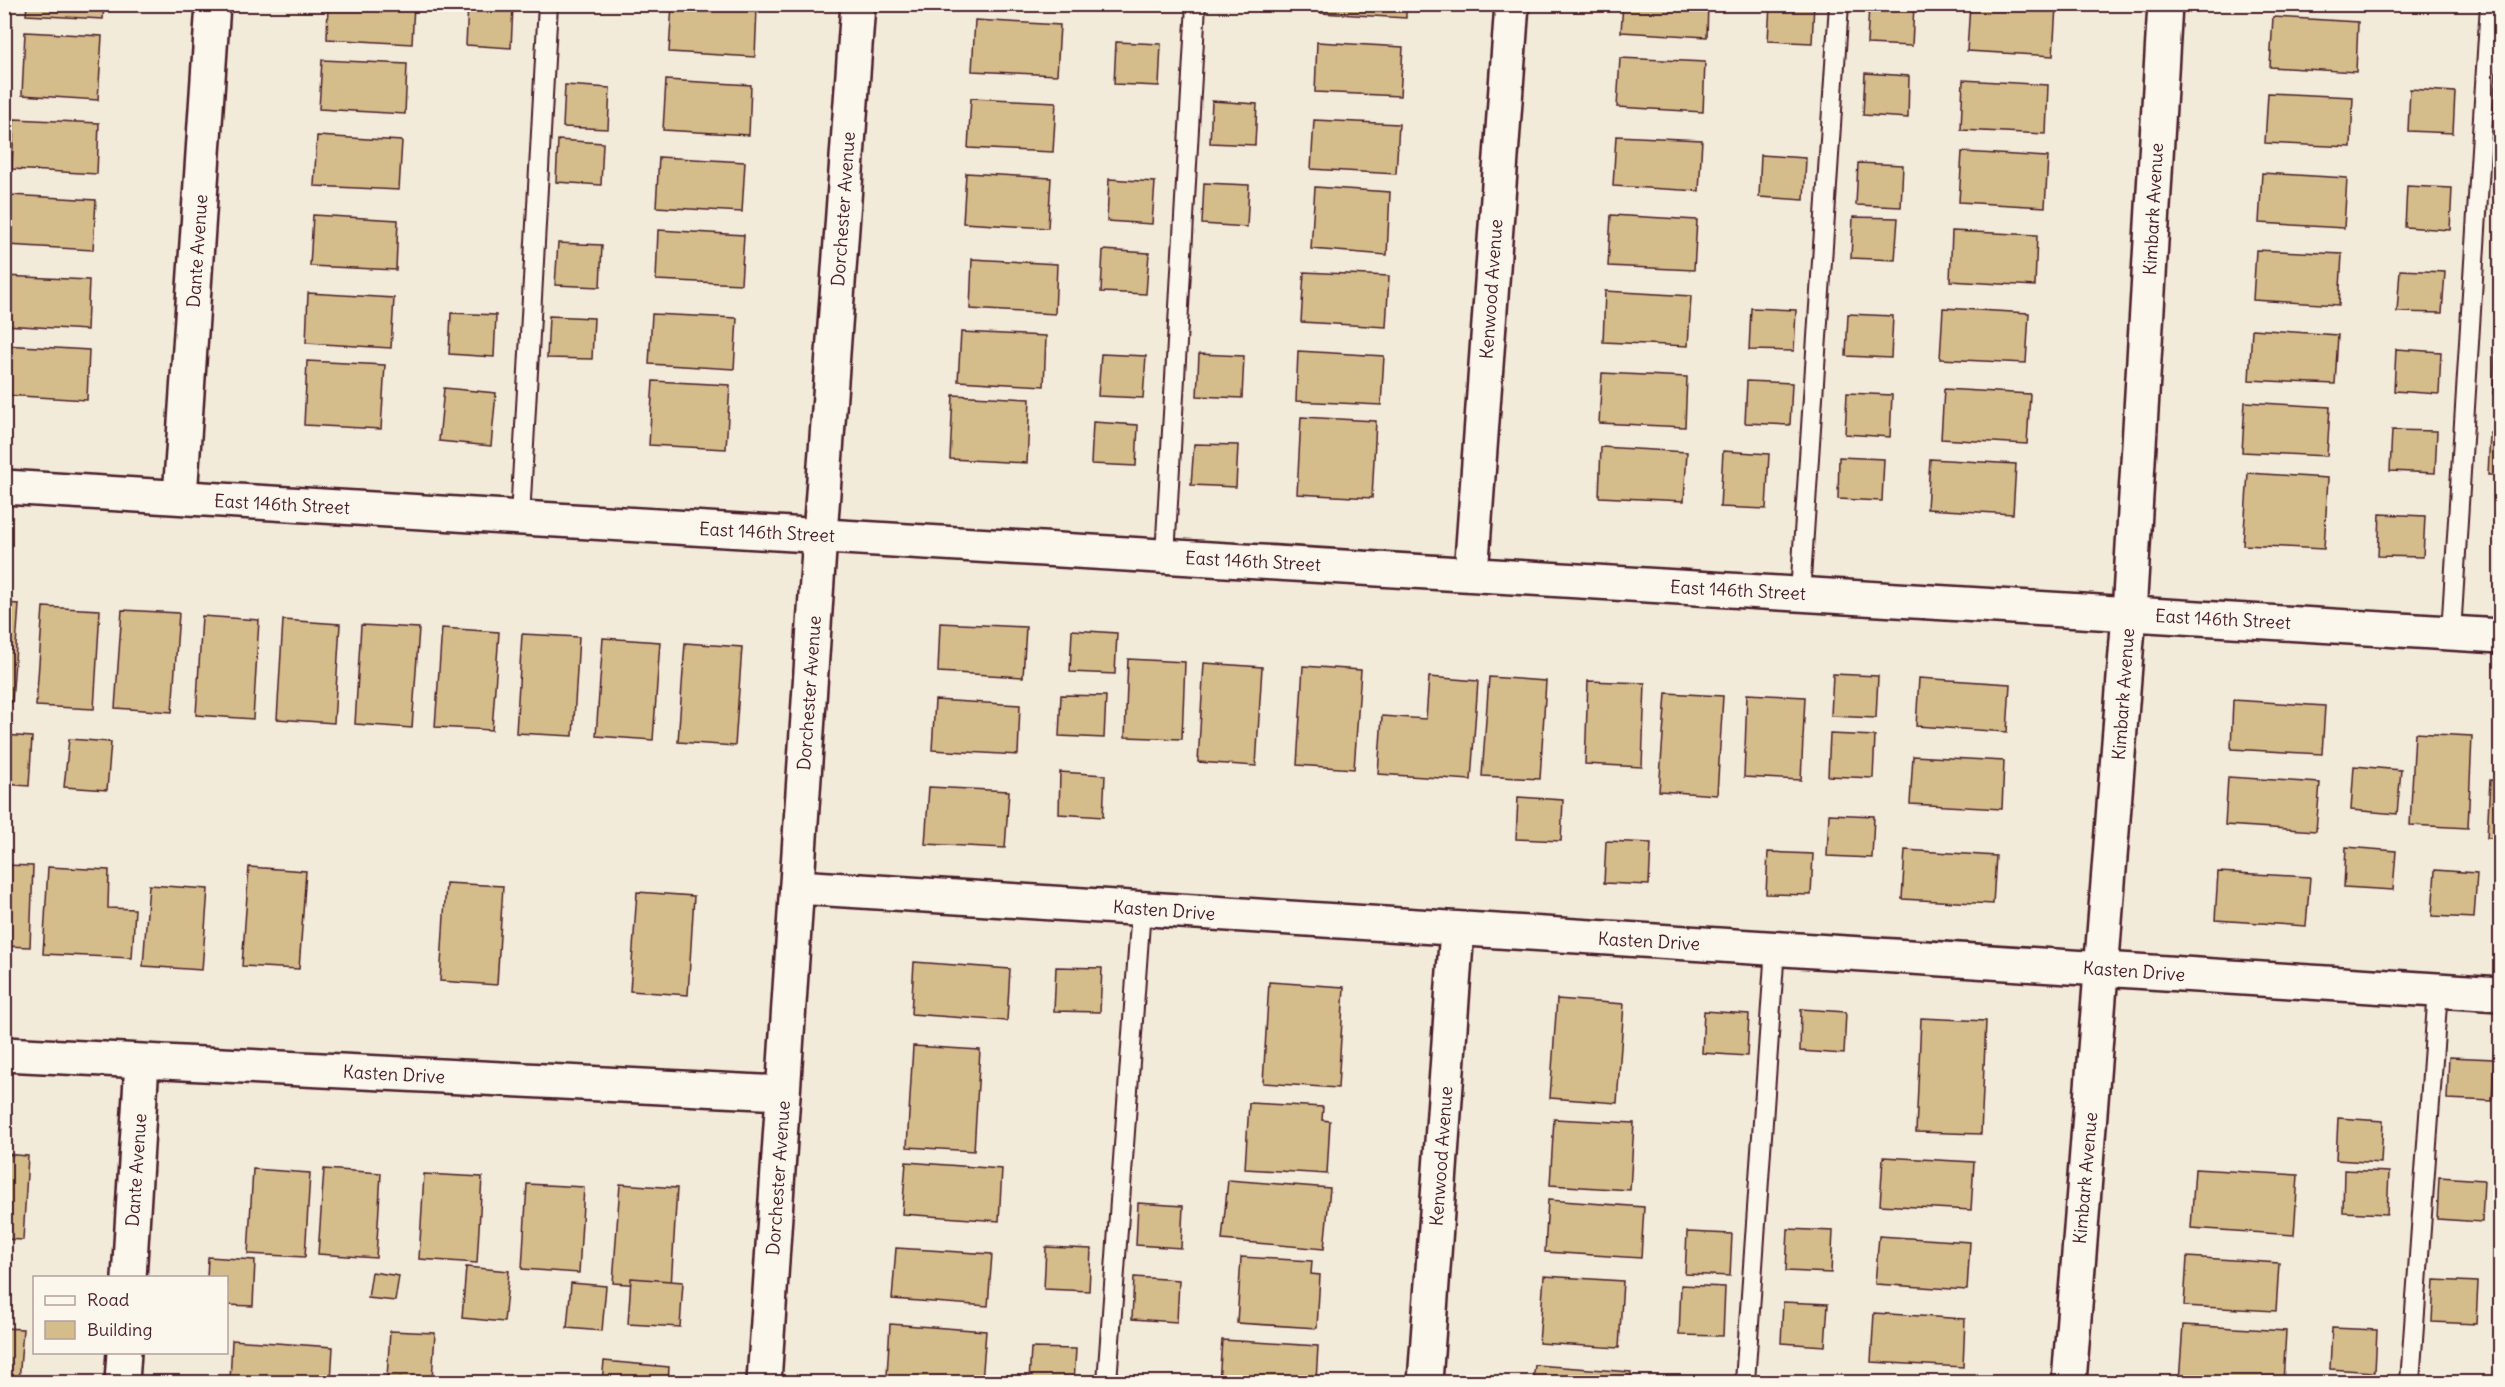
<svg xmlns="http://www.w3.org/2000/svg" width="2505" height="1387" font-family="Delius,sans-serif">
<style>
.building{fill:#d5bc8b;stroke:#4a1f2b;stroke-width:1.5}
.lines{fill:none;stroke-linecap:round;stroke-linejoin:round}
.service-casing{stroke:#4a1f2b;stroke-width:22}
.minor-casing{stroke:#4a1f2b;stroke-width:38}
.service{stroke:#fbf7ec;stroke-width:18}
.minor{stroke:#fbf7ec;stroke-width:33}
.labels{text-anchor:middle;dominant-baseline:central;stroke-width:6;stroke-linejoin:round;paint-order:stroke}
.street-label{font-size:18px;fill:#4a1f2b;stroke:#fbf7ec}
</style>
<rect width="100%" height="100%" fill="#f3ebd9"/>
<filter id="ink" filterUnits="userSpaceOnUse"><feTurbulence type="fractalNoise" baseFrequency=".0167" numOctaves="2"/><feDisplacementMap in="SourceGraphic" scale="12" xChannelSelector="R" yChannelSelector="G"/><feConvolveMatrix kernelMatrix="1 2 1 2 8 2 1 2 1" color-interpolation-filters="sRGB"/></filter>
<g filter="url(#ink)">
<g class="building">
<path d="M27,4H104L103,19L26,15Z"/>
<path d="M328,4H414L412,44L327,39Z"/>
<path d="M468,4L513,6L511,48L466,45Z"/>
<path d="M672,4L757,7L755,57L669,52Z"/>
<path d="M1321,4H1406V18L1321,13Z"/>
<path d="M1623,4H1708L1707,37L1621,32Z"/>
<path d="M1770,4H1814L1812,43L1768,41Z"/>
<path d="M1869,4L1914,5L1912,46L1867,44Z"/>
<path d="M1970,4L2056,6L2053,56L1967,51Z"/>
<path d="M2273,17L2358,22L2356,72L2270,67Z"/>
<path d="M975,20L1060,25L1057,75L972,71Z"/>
<path d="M25,32L102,36L98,100L22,95Z"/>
<path d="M1116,42L1161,44L1159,86L1114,84Z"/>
<path d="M1317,42L1403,47L1400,96L1315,92Z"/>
<path d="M1620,58L1705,62L1703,112L1617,107Z"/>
<path d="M322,60L407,64L405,114L319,109Z"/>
<path d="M1865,73L1909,76L1908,118L1863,115Z"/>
<path d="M666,80L751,85L749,135L663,130Z"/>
<path d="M1963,80L2048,85L2046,134L1961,130Z"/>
<path d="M565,85L610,88L608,129L563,127Z"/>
<path d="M2410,89L2455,92L2453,133L2408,131Z"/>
<path d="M2268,93L2353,97L2351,147L2265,143Z"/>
<path d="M971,98L1056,102L1053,152L968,148Z"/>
<path d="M1212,101L1257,104L1255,145L1210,143Z"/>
<path d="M14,119L99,123L97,174L12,169Z"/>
<path d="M1314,120L1399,124L1396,174L1311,169Z"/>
<path d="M317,136L402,141L399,190L314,186Z"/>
<path d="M1616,136L1702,140L1699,191L1613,186Z"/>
<path d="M558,140L603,143L601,185L556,182Z"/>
<path d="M1962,152L2048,157L2045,207L1959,202Z"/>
<path d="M1761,155L1806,158L1804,200L1759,197Z"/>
<path d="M659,157L745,162L742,212L656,207Z"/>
<path d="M1858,163L1903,165L1901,207L1856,205Z"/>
<path d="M966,173L1051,178L1048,228L963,223Z"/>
<path d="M2262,173L2347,178L2344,228L2259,223Z"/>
<path d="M1109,179L1155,182L1152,224L1107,221Z"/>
<path d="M1204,183L1249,185L1247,227L1202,224Z"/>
<path d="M2407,186L2452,188L2450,230L2405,227Z"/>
<path d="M1315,187L1390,192L1387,255L1311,249Z"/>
<path d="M10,195L96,200L93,250L7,245Z"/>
<path d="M313,215L398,220L396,270L310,266Z"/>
<path d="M1611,215L1697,220L1694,270L1608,266Z"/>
<path d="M1853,217L1898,218L1895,260L1851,258Z"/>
<path d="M658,230L744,235L741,284L656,280Z"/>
<path d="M1952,231L2037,235L2035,286L1950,281Z"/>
<path d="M558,243L602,245L600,287L555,285Z"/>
<path d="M1103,250L1149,253L1146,294L1101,292Z"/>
<path d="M2256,250L2342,254L2339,305L2253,300Z"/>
<path d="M972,259L1057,264L1055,314L970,309Z"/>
<path d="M2400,270L2445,272L2442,313L2397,312Z"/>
<path d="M2497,271H2500V313H2495Z"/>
<path d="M1304,272L1389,276L1386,327L1301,322Z"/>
<path d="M4,276L89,280L87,330L4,325Z"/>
<path d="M1605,291L1691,296L1688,346L1603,342Z"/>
<path d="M308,293L394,298L391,348L306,343Z"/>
<path d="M1751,308L1796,310L1794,351L1749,350Z"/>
<path d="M1943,308L2029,313L2026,363L1940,359Z"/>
<path d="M451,313L496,315L494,357L449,354Z"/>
<path d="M652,314L737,318L734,369L649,364Z"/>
<path d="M1848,314L1893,316L1891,358L1846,356Z"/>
<path d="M549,316L594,318L592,359L547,358Z"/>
<path d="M2252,329L2338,335L2335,384L2249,380Z"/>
<path d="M961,332L1046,336L1044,386L958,381Z"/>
<path d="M4,345L89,350L87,400L4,395Z"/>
<path d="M2396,349L2441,352L2439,394L2394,391Z"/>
<path d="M1298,351L1384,356L1381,405L1296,401Z"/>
<path d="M2495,353H2500V394H2493Z"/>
<path d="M1101,354L1146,356L1143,398L1098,396Z"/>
<path d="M1199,354L1244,356L1242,398L1197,396Z"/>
<path d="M307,361L385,365L381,429L304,425Z"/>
<path d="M1602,373L1687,377L1685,427L1599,423Z"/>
<path d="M653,381L730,385L726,449L649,445Z"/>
<path d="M1747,381L1792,383L1790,425L1745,423Z"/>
<path d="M444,388L496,393L491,446L439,441Z"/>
<path d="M1944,389L2030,394L2027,444L1941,439Z"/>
<path d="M1847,393L1892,395L1890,437L1845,434Z"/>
<path d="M953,395L1030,399L1027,463L950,459Z"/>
<path d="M2245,402L2330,407L2327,456L2242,452Z"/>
<path d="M1301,417L1376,421L1372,498L1297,494Z"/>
<path d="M1093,422L1138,425L1136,466L1091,464Z"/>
<path d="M2392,430L2437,431L2435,473L2390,471Z"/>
<path d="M2490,433H2500V475H2488Z"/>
<path d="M1194,444L1238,445L1236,487L1191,485Z"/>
<path d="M1601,447L1687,452L1684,501L1599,497Z"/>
<path d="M1723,451L1769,454L1766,509L1720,507Z"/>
<path d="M1839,457L1884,459L1882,501L1838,499Z"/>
<path d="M1930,459L2016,464L2013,514L1927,509Z"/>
<path d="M2248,473L2328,478L2324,549L2243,545Z"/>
<path d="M2380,514L2425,516L2423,557L2378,556Z"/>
<path d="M4,603L19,604L12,702H4Z"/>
<path d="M43,607L100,610L94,709L36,706Z"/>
<path d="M122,610L179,613L172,712L115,708Z"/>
<path d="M202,616L259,620L253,719L196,715Z"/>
<path d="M283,620L340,624L334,723L277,719Z"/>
<path d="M940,623L1026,627L1023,677L938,672Z"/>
<path d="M361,625L419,628L412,728L355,724Z"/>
<path d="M442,628L499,632L492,730L435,727Z"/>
<path d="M1072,630L1117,633L1115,674L1070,672Z"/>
<path d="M522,634L579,637L573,736L516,733Z"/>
<path d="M603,638L660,642L653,740L596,736Z"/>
<path d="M685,643L742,647L735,746L678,742Z"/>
<path d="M1128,659L1185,662L1182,739L1125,737Z"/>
<path d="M1204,663L1262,667L1256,766L1198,762Z"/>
<path d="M1303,666L1361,670L1354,769L1297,765Z"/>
<path d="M1833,674L1878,676L1876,718L1831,716Z"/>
<path d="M1429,677L1478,681L1471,780L1378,774L1382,716L1426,719Z"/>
<path d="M1489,677L1546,681L1540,779L1482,776Z"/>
<path d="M1919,678L2010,684L2007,732L1916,726Z"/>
<path d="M1588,681L1645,683L1642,767L1585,764Z"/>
<path d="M1666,693L1723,696L1717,795L1659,791Z"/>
<path d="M1747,694L1805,697L1801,780L1744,777Z"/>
<path d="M1061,695L1106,696L1104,738L1059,736Z"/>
<path d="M935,700L1020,705L1018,755L932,750Z"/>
<path d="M2233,700L2325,706L2322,754L2231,749Z"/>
<path d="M2415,733L2472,736L2468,828L2410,825Z"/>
<path d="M1830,734L1875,736L1873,778L1828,776Z"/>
<path d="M4,735L32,737L29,786L4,784Z"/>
<path d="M69,739L111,742L107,790L64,787Z"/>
<path d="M1913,756L2004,761L2002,809L1910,804Z"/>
<path d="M2354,766L2401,770L2397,814L2351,810Z"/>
<path d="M1060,772L1105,775L1103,817L1059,814Z"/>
<path d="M2228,777L2320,783L2316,831L2225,825Z"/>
<path d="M2490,780L2500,781V838H2487Z"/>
<path d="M929,787L1009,791L1005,848L925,844Z"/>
<path d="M1518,797L1563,800L1561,841L1516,839Z"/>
<path d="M1829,814L1874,816L1872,858L1827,856Z"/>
<path d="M1606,841L1651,843L1649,885L1604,883Z"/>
<path d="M2346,847L2396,851L2393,890L2344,887Z"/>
<path d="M1905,850L1996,856L1993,904L1902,899Z"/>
<path d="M1768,852L1813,854L1811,895L1766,894Z"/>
<path d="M4,865L33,866L30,947L4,946Z"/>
<path d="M48,867L109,870L108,908L135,909L132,958L43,954Z"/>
<path d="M249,867L306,871L299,969L242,966Z"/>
<path d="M2435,870L2477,873L2474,918L2432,916Z"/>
<path d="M2218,872L2310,877L2306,926L2215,920Z"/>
<path d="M446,883L503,886L497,985L440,981Z"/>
<path d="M149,885L208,889L202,970L143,966Z"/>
<path d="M637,892L694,896L688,995L630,991Z"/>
<path d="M914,962L1010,969L1007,1021L911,1014Z"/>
<path d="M1056,967L1102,968L1100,1012L1054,1011Z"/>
<path d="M1269,982L1344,987L1338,1088L1263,1083Z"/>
<path d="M1557,999L1624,1004L1617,1103L1550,1098Z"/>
<path d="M1801,1009L1846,1012L1844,1054L1800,1051Z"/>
<path d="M1704,1011L1749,1014L1747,1056L1702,1053Z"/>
<path d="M1921,1018L1986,1021L1981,1134L1916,1132Z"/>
<path d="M913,1046L980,1050L974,1151L907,1147Z"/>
<path d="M2449,1057L2494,1059L2492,1101L2447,1099Z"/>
<path d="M1249,1103L1323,1107L1322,1120L1330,1121L1327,1174L1245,1169Z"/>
<path d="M2338,1118L2383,1121L2381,1163L2336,1160Z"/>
<path d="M1554,1119L1634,1123L1630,1190L1550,1185Z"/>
<path d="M4,1154L28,1156L23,1240L4,1239Z"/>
<path d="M1883,1157L1974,1162L1971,1210L1880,1205Z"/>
<path d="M906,1162L1002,1169L999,1221L902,1214Z"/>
<path d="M253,1169L310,1173L305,1257L248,1254Z"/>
<path d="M324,1169L381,1173L376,1258L318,1254Z"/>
<path d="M2195,1169L2298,1175L2294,1235L2191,1228Z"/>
<path d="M2344,1170L2389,1172L2387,1214L2343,1212Z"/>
<path d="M424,1174L482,1177L477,1263L419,1259Z"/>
<path d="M2439,1177L2484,1180L2482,1222L2437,1219Z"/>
<path d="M1228,1180L1330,1188L1324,1249L1222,1240Z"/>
<path d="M527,1184L584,1187L579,1273L522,1269Z"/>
<path d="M620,1184L677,1188L671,1287L613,1283Z"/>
<path d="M1548,1200L1644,1207L1641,1258L1545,1252Z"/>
<path d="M1138,1203L1183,1206L1181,1248L1136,1245Z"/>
<path d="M1788,1229L1833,1231L1831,1273L1786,1271Z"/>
<path d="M1687,1232L1732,1234L1730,1276L1685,1274Z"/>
<path d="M1879,1236L1970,1242L1967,1290L1875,1284Z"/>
<path d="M1046,1247L1091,1249L1089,1291L1044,1289Z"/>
<path d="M896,1248L992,1254L988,1306L892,1299Z"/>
<path d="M208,1257L255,1260L253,1306L226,1305V1278H207Z"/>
<path d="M1241,1257L1312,1261L1311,1274L1320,1275L1317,1328L1237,1323Z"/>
<path d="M2187,1257L2279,1263L2276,1311L2184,1306Z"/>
<path d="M466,1267L509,1271L504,1322L462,1318Z"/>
<path d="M372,1272L399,1276L395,1301L368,1298Z"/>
<path d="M1544,1276L1623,1281L1619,1348L1539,1343Z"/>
<path d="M1134,1277L1179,1280L1177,1322L1132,1319Z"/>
<path d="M631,1278L683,1282L680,1327L628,1324Z"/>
<path d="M2434,1280L2478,1282L2476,1324L2432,1322Z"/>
<path d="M571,1283L606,1286L602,1331L567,1328Z"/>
<path d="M1681,1285L1725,1287L1723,1336L1679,1335Z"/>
<path d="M1783,1302L1828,1304L1825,1346L1781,1343Z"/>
<path d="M1874,1313L1965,1319L1963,1367L1871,1362Z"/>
<path d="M890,1324L986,1331L982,1382L887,1376Z"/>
<path d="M2183,1325L2286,1331L2283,1382H2179Z"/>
<path d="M4,1328L23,1329L19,1382H4Z"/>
<path d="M2332,1328L2377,1330L2375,1372L2330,1369Z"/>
<path d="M390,1331L435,1333L432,1380L387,1378Z"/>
<path d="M232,1340L333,1347L331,1382H230Z"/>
<path d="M1222,1340L1318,1346L1316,1382H1219Z"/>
<path d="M1031,1348L1076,1349L1074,1382H1029Z"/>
<path d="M604,1361L669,1367L668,1382H602Z"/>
<path d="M1535,1365L1631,1372L1630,1382H1533Z"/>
</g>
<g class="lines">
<defs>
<g id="service">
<path d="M520,518L548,4"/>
<path d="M1165,556L1196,4"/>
<path d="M1800,594L1839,4"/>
<path d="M2451,633L2490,4"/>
<path d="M1107,1382L1141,909"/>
<path d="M1745,1382L1775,948"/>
<path d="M2410,1382L2438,990"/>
</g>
<g id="minor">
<path d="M4,487L2500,636"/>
<path d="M180,497L213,4"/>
<path d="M1471,574L1512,4"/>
<path d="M797,887L2500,994"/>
<path d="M4,1054L783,1093"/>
<path d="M129,1278L142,1062"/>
<path d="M122,1382L124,1352"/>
<path d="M764,1382L820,535L858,4"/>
<path d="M1425,1382L1457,929"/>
<path d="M2069,1382L2129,614L2165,4"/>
</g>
</defs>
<use href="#service" class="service-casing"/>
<use href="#minor" class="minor-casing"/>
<use href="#service" class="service"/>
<use href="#minor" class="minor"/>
</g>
</g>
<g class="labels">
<g class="street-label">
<text transform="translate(843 209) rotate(-86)">Dorchester Avenue</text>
<text transform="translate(2153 209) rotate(-87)">Kimbark Avenue</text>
<text transform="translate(197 251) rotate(-86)">Dante Avenue</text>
<text transform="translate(1491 289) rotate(-86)">Kenwood Avenue</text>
<text transform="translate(282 504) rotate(3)">East 146th Street</text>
<text transform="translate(767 532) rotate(3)">East 146th Street</text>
<text transform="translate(1253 561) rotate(3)">East 146th Street</text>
<text transform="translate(1738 590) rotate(3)">East 146th Street</text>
<text transform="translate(2223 619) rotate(3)">East 146th Street</text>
<text transform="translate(809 693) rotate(-86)">Dorchester Avenue</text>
<text transform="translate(2123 694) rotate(-86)">Kimbark Avenue</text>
<text transform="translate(1164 910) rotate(4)">Kasten Drive</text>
<text transform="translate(1649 941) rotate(3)">Kasten Drive</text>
<text transform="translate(2134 971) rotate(4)">Kasten Drive</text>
<text transform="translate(394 1074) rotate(3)">Kasten Drive</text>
<text transform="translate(1441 1156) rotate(-86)">Kenwood Avenue</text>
<text transform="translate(136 1170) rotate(-86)">Dante Avenue</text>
<text transform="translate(778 1178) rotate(-86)">Dorchester Avenue</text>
<text transform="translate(2085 1178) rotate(-85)">Kimbark Avenue</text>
</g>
</g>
<rect width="2505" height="1387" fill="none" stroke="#fbf7ec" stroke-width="24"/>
<rect x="12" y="12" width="2481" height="1363" fill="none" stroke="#4a1f2b" stroke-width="2" filter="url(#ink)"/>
<rect x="33" y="1276" width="195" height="78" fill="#fbf7ec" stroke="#b4a19f" stroke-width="1.5"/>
<rect x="45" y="1296" width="30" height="9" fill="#fbf7ec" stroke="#b4a19f" stroke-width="1.5"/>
<text x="87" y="1306" font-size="18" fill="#4a1f2b">Road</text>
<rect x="45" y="1321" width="30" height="18" fill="#d5bc8b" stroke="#b4a19f" stroke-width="1.5"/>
<text x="87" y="1336" font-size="18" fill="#4a1f2b">Building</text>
</svg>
